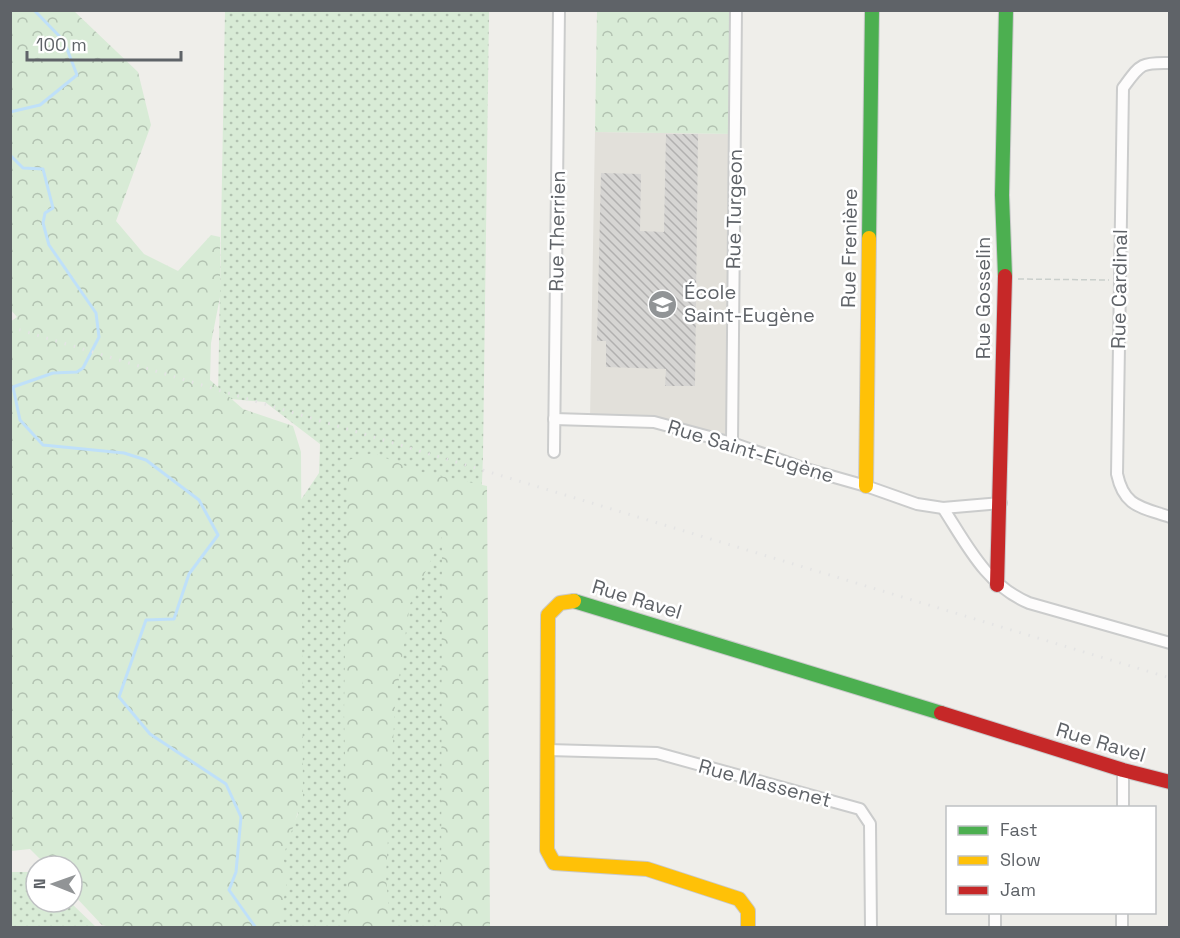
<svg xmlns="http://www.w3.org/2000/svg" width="1180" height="938" font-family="'Space Grotesk',sans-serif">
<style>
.education{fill:#e2e0da}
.grass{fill:url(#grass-dots)}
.forest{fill:url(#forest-crowns)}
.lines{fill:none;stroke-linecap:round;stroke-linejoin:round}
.stream{stroke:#bfe0f9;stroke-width:3}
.building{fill:url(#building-back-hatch)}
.street-casing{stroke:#cbcccc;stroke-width:14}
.fast-casing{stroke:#cacacb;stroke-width:16}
.slow-casing{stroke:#cacacb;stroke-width:16}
.jam-casing{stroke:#cacacb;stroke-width:16}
.path{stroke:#cacfcc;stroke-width:1.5;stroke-dasharray:6 3;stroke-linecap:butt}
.street{stroke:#fdfcfc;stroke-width:10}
.fast{stroke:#4caf50;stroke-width:14}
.slow{stroke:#ffc107;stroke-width:14}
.jam{stroke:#c62828;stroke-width:14}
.rail{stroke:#e4e4e4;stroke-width:3;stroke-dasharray:1.5 8;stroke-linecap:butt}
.labels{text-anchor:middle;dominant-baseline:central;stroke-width:5;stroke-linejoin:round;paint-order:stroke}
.street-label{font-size:20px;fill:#5f6368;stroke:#fff}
.poi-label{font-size:20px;fill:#5f6368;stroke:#fff;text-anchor:start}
</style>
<defs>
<pattern id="grass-dots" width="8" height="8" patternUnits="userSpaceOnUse" patternTransform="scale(1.5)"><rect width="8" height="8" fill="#d8ebd6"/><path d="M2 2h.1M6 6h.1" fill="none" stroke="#b2c2b1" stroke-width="1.8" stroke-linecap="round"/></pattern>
<pattern id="forest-crowns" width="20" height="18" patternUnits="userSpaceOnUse" patternTransform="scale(1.5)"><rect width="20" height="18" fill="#d8ebd6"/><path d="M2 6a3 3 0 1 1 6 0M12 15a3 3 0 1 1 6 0" fill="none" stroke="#b2c2b1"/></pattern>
<pattern id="building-back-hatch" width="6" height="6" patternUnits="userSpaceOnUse" patternTransform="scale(1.5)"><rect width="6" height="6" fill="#d6d5d3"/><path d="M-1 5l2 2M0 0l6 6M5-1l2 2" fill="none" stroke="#b1b0af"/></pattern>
</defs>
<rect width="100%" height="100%" fill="#efeeea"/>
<path class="education" d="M595,132L735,134L732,443L654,422L590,420Z"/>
<g class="grass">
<path d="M225,11H489L483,455L466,927L208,928L262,887L298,814L294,691L298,504L319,473L320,444L265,402L218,398Z"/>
<path d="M10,872H36V902H70L96,927H11Z"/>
</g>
<g class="forest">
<path d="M11,10L74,11L138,72L151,125L116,221L144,254L178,271L211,235L220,237V297L211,343L210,380L243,409L293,426L301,452L303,797L283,857L288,875L279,927H110L102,925L72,893V866H47L30,849L11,851L10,322L17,317L10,309Z"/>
<path d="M597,11H736L735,134L595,132Z"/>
<path d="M373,453L421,472L487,486L490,927H441L442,537L410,604L395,705L386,876L390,927H349L344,713L348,460Z"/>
</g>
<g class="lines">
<g class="stream">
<path d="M10,112L40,105L77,75L64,41L34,10"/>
<path d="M10,155L23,168L43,169L53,208L45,213L43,223L49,245L96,313L99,337L83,368L77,372L53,373L13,387L20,420L43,445L124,453L146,460L199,500L218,535L189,574L174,619L146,620L119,697L150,734L226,784L241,817L236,872L229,890L256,928"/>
</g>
</g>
<path class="building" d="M666,134H698L695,386H665L666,369L606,367V341H597L601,173L641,174L640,231L664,232Z"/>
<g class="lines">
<defs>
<g id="street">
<path d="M1170,63C1140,62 1140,65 1123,88L1117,474C1124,507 1141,507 1170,517"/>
<path d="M554,419L654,422L732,443L806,469L866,486L917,504L943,508L1001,503"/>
<path d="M732,443L736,10"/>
<path d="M554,452L559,10"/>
<path d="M943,508C967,545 986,585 1029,603L1170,643"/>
<path d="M548,750L657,753L860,809L870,824L871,928"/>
<path d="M1123,808V770"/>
<path d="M995,928V912"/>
<path d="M1122,928V912"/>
</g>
<g id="fast">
<path d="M869,238L872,10"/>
<path d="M1005,276L1002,195L1006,10"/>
<path d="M574,601L941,713"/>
</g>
<g id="slow">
<path d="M866,486L869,238"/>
<path d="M574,601L560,603L548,615L547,850L554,863L647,869L739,899L748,911V928"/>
</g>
<g id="jam">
<path d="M997,585L1005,276"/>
<path d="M941,713L1123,770L1170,782"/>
</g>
</defs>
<use href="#street" class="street-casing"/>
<use href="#fast" class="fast-casing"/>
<use href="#slow" class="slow-casing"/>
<use href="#jam" class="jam-casing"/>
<path class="path" d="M1018,279L1109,280"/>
<use href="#street" class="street"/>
<use href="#fast" class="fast"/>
<use href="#slow" class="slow"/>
<use href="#jam" class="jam"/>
<path class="rail" d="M10,327L1170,678"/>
</g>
<defs>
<symbol id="school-disc" viewBox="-11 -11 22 22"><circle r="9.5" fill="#919496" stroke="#fff"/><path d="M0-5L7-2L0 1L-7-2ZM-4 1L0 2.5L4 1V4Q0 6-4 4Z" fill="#fff"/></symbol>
</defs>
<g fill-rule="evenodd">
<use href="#school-disc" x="646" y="288" width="33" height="33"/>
</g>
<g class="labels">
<g class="street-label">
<text transform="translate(734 209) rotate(-89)">Rue Turgeon</text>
<text transform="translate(557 231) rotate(-89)">Rue Therrien</text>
<text transform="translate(849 248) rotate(-89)">Rue Frenière</text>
<text transform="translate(1119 289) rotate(-89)">Rue Cardinal</text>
<text transform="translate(983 298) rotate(-90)">Rue Gosselin</text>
<text transform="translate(751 451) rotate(17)">Rue Saint-Eugène</text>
<text transform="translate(637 599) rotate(17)">Rue Ravel</text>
<text transform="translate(1101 742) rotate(17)">Rue Ravel</text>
<text transform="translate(765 783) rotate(15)">Rue Massenet</text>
</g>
<g class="poi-label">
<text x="684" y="292">École<tspan x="684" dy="23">Saint-Eugène</tspan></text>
</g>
</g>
<rect width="1180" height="938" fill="none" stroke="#5f6368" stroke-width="24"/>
<rect x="946" y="806" width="210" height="108" fill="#ffffff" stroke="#bfc1c3" stroke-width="1.5"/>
<rect x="958" y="826" width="30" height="9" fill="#4caf50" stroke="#bfc1c3" stroke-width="1.5"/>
<text x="1000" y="836" font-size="18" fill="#5f6368">Fast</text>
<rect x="958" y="856" width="30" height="9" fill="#ffc107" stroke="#bfc1c3" stroke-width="1.5"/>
<text x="1000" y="866" font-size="18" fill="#5f6368">Slow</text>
<rect x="958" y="886" width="30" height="9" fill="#c62828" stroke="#bfc1c3" stroke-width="1.5"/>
<text x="1000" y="896" font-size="18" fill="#5f6368">Jam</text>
<g transform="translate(54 884) rotate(271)"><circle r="28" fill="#ffffff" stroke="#bfc1c3" stroke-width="1.5"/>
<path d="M0-4.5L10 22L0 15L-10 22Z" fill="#919496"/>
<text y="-9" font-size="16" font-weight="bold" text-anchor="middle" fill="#5f6368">N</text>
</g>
<path d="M27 51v9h154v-9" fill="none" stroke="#5f6368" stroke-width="3"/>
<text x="36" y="51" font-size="18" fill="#5f6368" stroke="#ffffff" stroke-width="4.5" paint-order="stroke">100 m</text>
</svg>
